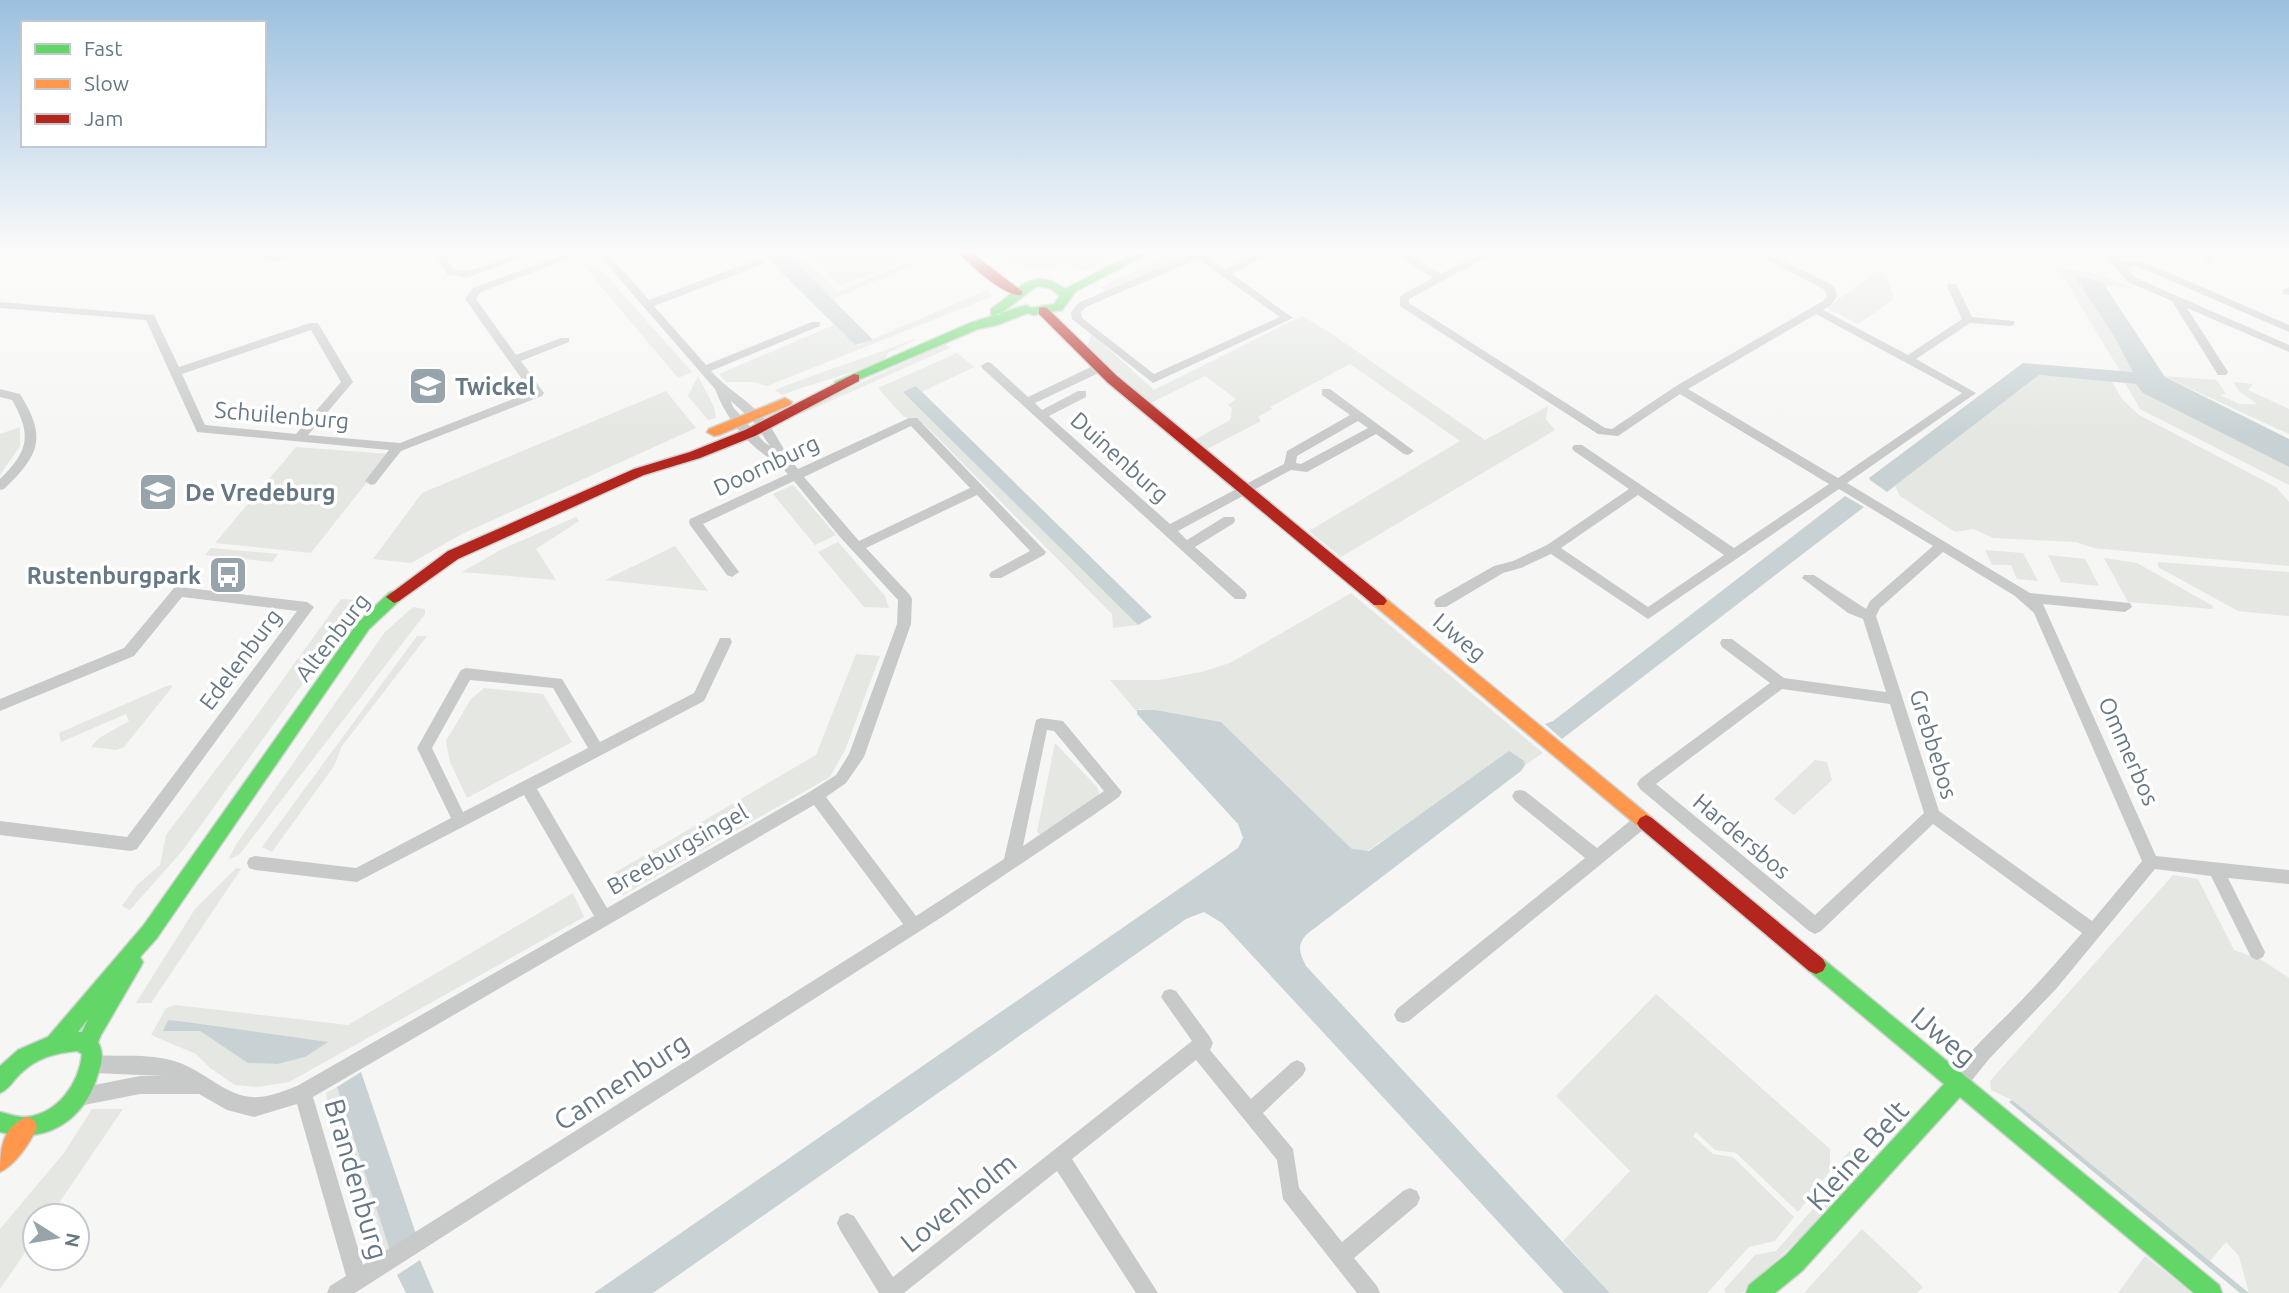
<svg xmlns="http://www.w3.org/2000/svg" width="2289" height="1293" font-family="Ubuntu,sans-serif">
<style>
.green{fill:#e4e7e2;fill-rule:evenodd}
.water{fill:#c8d2d4}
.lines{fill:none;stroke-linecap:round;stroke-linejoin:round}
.fast-casing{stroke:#d1d2d2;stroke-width:3}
.slow-casing{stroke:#d1d2d2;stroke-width:3}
.jam-casing{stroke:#d1d2d2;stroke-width:3}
.street{fill:#c8caca;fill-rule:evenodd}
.fast{fill:#63d668;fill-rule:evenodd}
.slow{fill:#ff974d;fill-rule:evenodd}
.jam{fill:#b3261e;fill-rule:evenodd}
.labels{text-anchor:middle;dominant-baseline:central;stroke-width:7;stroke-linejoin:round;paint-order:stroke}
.poi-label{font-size:23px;font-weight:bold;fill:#667884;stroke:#fff;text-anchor:start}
.street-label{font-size:23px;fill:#667884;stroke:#fff}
.near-street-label{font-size:28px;fill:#667884;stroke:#fff}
</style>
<rect width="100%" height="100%" fill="#f6f6f4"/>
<g class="green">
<path d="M787,253H800L837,292L909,262L913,266L833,299Z"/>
<path d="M807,253H926L840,286Z"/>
<path d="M984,253H1128L1082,271L1070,263C1047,273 1006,267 984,253Z"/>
<path d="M1168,253H1190L1106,291L1101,287L1154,263Z"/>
<path d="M579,260L599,267L692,372L678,378Z"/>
<path d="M2058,268L2096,273L2132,288L2105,286L2103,282L2114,336L2134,372L2120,371Z"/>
<path d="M1876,272L1887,277L1894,299L1858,324L1827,308Z"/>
<path d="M987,290L993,296L767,386L754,382H726L719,374L834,325L855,345H859Z"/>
<path d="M1302,316L1329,332L1485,440L1548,406L1546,419L1555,430L1341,557L1309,531L1460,441L1350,364L1270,407L1272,409L1258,417L1261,421L1207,449L1196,439L1230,420L1232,409L1228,405L1236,399L1205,376L1151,403L1087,347L1092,334L1154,390Z"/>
<path d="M914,339L915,340L888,353L884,360C851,374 816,382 782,395L775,390C821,371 868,358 914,339Z"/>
<path d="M945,344L950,348L801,414L797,412Z"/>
<path d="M957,353L974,367L922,392L916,386L904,392L1138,625L1113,628L1112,614L924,424L903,416L878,388Z"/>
<path d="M2039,375L2111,380L2122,399L2139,415L2276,487L2289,502V566L2093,548L2076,542L1993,538L1974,529L1955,532L1900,496L1895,486Z"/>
<path d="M698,376L714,407L716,418L708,420L688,396Z"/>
<path d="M2163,376L2217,380L2226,394L2220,395L2239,404H2257L2239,391L2233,382L2253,384L2248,390L2289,409V434Z"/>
<path d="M2125,383L2137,384L2143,393L2289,467V485L2140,409Z"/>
<path d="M666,391L696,428L462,534L411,563L373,559L422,493Z"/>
<path d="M20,427V446L0,475V434Z"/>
<path d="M296,447L389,454L311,553L215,543Z"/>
<path d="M793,485L836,535L815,545L773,494Z"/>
<path d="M576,517L579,521L536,549L556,580L462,572L502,549Z"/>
<path d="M838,542L885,596L889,608L864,607L818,552Z"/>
<path d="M675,546L708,591L605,580Z"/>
<path d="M211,548L278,554L272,562L205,555Z"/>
<path d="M1985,550L2023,553L2038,581L2017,579L2011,565H1992Z"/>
<path d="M2048,555L2085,559L2099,586L2061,582Z"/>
<path d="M2104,558L2137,563L2213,606L2212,609L2128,602Z"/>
<path d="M2158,562L2289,572V616L2238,611L2158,567Z"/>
<path d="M1351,593L1543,753L1525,765L1524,761L1378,843C1369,852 1364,853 1352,849L1221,722L1139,709L1137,712L1110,680H1159L1201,672L1230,663Z"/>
<path d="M341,599L365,601L342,629L183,850L130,910L122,906L137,885L160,865L166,835L255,718Z"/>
<path d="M413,607L425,609V614L239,855L229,859L235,846L385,632Z"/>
<path d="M417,636H427L342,746L334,766L272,852L262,847Z"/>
<path d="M856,654L880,656L845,750L830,777L623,895L609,876L816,755Z"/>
<path d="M169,685L173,686L124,747L116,750L91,747L99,738L129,721L126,714L61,742L59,733Z"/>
<path d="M484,688L543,694L572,742L467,798L450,762L446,741L471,699Z"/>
<path d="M1055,743L1097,787L1099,793L1097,798L1040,834L1037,832Z"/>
<path d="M1815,760L1827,762L1832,780L1794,815L1774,799Z"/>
<path d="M236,868L241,869L151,1003H136L195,909Z"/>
<path d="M2173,875L2198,879L2234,950L2260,959L2289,978V1293H2249L2239,1256L2226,1242L2210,1261L2031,1115L2012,1100L1991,1090L1990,1081Z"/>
<path d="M573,893L584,917L289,1082L258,1087L235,1085L210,1068L196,1054L151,1035L166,1008L175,1005L348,1025ZM168,1020L305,1057L278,1064L249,1063L200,1031H164Z"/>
<path d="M1656,994L1830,1149V1171L1798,1212L1736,1153L1715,1150L1696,1132L1693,1136L1713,1154L1733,1157L1794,1217L1775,1241L1749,1247L1707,1293H1610L1563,1241L1630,1171L1556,1096Z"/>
<path d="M337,1087L390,1251L375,1258L330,1115L326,1093Z"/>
<path d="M92,1109H123L50,1216H35V1238L0,1289V1229L64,1153Z"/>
<path d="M1850,1151L1865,1164L1804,1234L1742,1293H1726L1724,1290L1755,1255L1776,1251L1840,1178L1842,1159Z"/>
<path d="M1862,1229L1923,1287L1917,1293H1804Z"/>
<path d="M2145,1256L2192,1293H2118Z"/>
</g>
<g class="water">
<path d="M762,253H787L873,340L855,345Z"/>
<path d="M2081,276L2103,283L2165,377L2289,439V467L2143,393L2136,384L2039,375L1887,492L1870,480L1869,478L2023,363L2133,372L2114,336L2075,277Z"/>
<path d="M916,386L1152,617L1138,625L903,392Z"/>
<path d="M1845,496L1864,507L1562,739L1545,724L1553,721Z"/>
<path d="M1137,710H1155L1221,722L1352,849L1369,851L1509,751L1524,761L1525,765L1521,771L1307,934C1296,946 1300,953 1306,966L1610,1293H1564L1222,923L1204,912L1186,919L653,1293H594L1238,848L1243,838L1238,824L1137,714Z"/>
<path d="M168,1020L186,1022L328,1042L305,1057L278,1064L248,1063L200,1031H163Z"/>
<path d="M361,1072L416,1234L390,1251L337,1087Z"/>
<path d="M2012,1100L2031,1115L2249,1293H2240L2009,1102Z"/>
<path d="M420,1260L434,1293H406L397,1275Z"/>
</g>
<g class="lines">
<defs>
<g id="fast">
<path d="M1134,253H1150L1076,291L1062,310L1033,315L1028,313L997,325L978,329L846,385H836L835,382L970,323L1026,305L1031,308L1054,304L1060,296L1050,288L1037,286L999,315H991V309C1017,292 1032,264 1065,289Z"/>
<path d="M394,591L402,597L399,601L369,629L157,938L140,957L143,962L140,968L101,1035L98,1042C104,1053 102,1063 98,1074C85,1120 46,1145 0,1132V1112C9,1114 18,1118 27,1117C58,1113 79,1084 82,1054L77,1051C55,1053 36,1058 20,1074C13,1081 9,1089 0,1093V1066L18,1050L48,1037L143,926L359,621L389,593ZM88,1019L82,1032H78Z"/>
<path d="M1816,956L1823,959L2219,1285L2222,1293H2194L1960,1097L1802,1271L1775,1293H1746L1749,1285L1786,1255L1944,1084L1809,971L1806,965L1809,959Z"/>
</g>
<g id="slow">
<path d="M785,398L792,402L790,405L719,435L714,436L707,432L709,429Z"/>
<path d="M1379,595L1384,597L1652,818L1655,823L1652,828L1646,831L1640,828L1374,605L1371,601L1374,597Z"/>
<path d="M27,1117L34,1120L37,1127C31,1142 15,1165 0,1172C0,1149 2,1127 27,1117Z"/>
</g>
<g id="jam">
<path d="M959,253H972L1023,292L1021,295C1005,297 971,266 959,253Z"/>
<path d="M1043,307L1047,308L1117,376L1384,597L1387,601L1384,605H1374L1107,382L1039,314V308Z"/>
<path d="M854,374L859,375V381L755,436L700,458L644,475L458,559L399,601L394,603L386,597L448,551L634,469L690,452L745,430Z"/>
<path d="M1646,815L1652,818L1823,959L1826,965L1823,971L1816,974L1809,971L1640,828L1637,823L1640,818Z"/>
</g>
</defs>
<use href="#fast" class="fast-casing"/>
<use href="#slow" class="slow-casing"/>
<use href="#jam" class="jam-casing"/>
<g class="street">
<path d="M259,253L274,256L298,253C286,260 269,267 259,253Z"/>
<path d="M433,253H443L455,270C480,274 505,253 533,253L467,278L447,274Z"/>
<path d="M568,253H584L481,292L476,299L516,355L561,338H569V342L521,361L544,393L542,396L401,451L375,484L371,485L365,481L389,450L197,432L146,320L0,308V302L154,315L179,367L310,323H318L353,382L308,435L400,443L531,392L465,299L473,288ZM311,330L341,382L296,434L205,425L182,374Z"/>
<path d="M597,253H608L649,300L756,260H764V264L654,306L706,365L812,322H820V326L711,371C726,388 745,398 761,415C776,431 783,452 798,469L909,418H917L1046,552L1044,555L1001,578H991L989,575L991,572L1030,551L977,495L866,548L910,595L912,599L911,624L864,757L846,783L826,797L916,916L1004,859L1036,720L1041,718L1063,721L1122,792L1119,797L1095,814L945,915L355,1293H327L330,1286L346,1276L297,1104L254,1117L227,1110L199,1094H140L79,1106L73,1103L70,1097L73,1091L79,1088L140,1076H163L94,1073L88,1070L85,1064L88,1058L94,1055C121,1057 148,1053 174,1061C187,1065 197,1071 208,1078C244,1102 257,1102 297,1086L594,916L524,795L357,882L255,870L249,868L247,863L249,858L255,856L356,868L451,818L417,748L461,670L466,668L562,679L600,742L694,693L720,638H730L732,642L704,701L537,789L607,908L811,791L836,775L849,754L897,624L898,600L840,537L794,481L703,524L739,572L732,577L727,575L690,525L689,522L690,519L788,474C778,463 768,458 757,449C739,434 723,411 715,389ZM731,401L753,421L770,446L764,442L733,407ZM911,426L970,488L859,541L804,477ZM470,680L553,688L588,748L463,812L432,748ZM1047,730L1054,731L1104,791L1023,846ZM814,805L903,924L363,1265L313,1097Z"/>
<path d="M1194,253H1204L1225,269L1257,253H1271L1232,274L1293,318L1153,383L1072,319L1071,312L1078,303ZM1198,259L1280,317L1154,374L1082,318L1081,312L1086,307Z"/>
<path d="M1394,253H1407L1441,274L1480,253H1494L1409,299V303L1605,428L1612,429L1676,386L1823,301L1827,296L1825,290L1754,253H1768L1834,286L1837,296L1831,305L1823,310L1908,355L1962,319L1947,286L1948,284H1956L1972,317L2014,321V325L2010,326L1970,323L1916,359L1976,393L1847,483L2030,593L2130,603L2132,607L2125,612L2043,604L2156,856L2289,870V884L2228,878L2265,952L2263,957L2257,960L2251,957L2211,876L2155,869L2056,989L1989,1059L1965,1089L1959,1092L1953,1089L1950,1083C1961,1057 1993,1030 2013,1009C2037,985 2059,959 2082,933L1933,824L1821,931L1815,934L1809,931L1640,789L1637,784L1640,779L1770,683L1722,647L1720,643L1722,639H1732L1784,678L1886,692L1863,619L1848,613L1802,578L1804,575H1814L1866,609L1870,601L1933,546L1839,489L1648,619L1551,554L1521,568L1503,573L1446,607H1436L1434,603L1436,599L1494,566L1513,561L1547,545L1629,489L1574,451L1572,448L1574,445H1582L1734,548L1829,484L1680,394L1618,436L1598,434L1400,306V296L1433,278ZM1816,314L1962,393L1838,478L1688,389ZM1638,495L1724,555L1648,607L1561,548ZM1943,552L2015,596L2034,613L2142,861L2092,921L1939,811L1876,616L1880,608ZM1782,689L1890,704L1924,813L1815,915L1656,784Z"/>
<path d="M2102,253H2113L2121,262L2142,261L2289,325V332L2137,266L2126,268L2136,278L2289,345V352L2187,308L2228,372L2226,375H2218L2172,301L2128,282Z"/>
<path d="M2208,253H2219L2212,262L2208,263L2203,260Z"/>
<path d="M2289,287V295L2283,294V290Z"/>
<path d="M987,362L991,363L1028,397L1095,365H1103V371L1035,403L1042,410L1078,391H1086V397L1049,416L1170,524L1284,464L1287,451L1350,415L1322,395V389H1330L1414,451L1408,455L1404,454L1376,434L1307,472L1291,470L1178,531L1187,540L1224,517H1234L1235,520L1234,523L1195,547L1245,591L1247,595L1245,599H1235L983,369L981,366ZM1358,421L1368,428L1301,464L1296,463L1297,456Z"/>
<path d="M0,389L20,394C47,437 40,455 4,489L0,490V479C29,451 32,435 12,400L0,397Z"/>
<path d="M179,587L307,602L314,607L137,849L131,851L0,835V821L127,837L297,611L182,597L134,656L0,711V699L124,648L174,588Z"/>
<path d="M1520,790L1525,791L1597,848L1637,815L1643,813L1649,815L1651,820L1649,825L1409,1021L1403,1023L1397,1021L1394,1015L1397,1009L1585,858L1515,801L1512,796L1515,791Z"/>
<path d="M1170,989L1176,991L1210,1037L1213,1043L1210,1050L1251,1099L1291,1063L1297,1060L1303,1063L1306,1069L1303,1075L1263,1113L1293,1149L1299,1188L1342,1242L1403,1191L1410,1188L1417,1191L1420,1198L1417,1205L1354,1258L1377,1286L1380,1293H1357L1283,1199L1277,1160L1196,1060L1072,1159L1158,1293H1136L1057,1171L904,1293H879L840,1230L837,1223L840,1216L847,1213L854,1216L893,1277L1192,1041L1161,997L1164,991Z"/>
</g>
<use href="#fast" class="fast"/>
<use href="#slow" class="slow"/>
<use href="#jam" class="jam"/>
</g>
<linearGradient id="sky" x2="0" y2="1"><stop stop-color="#9bc0e0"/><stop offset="0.58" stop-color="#fbfbfa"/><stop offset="1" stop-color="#fbfbfa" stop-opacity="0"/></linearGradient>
<rect width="2289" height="434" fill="url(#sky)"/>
<defs>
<symbol id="school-square" viewBox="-11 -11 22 22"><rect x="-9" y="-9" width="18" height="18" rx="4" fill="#98a4ab" stroke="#fff"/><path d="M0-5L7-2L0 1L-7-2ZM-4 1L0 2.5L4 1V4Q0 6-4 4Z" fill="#fff"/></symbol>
<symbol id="bus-square" viewBox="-11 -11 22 22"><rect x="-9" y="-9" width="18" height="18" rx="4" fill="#98a4ab" stroke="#fff"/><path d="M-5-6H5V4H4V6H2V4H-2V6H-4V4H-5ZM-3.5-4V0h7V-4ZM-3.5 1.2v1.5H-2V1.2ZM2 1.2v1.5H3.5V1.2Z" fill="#fff"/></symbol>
</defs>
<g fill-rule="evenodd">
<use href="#school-square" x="406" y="364" width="44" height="44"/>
<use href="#school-square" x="136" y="470" width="44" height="44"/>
<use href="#bus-square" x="206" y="553" width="44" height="44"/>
</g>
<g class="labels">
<g class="poi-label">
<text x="455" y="386">Twickel</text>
<text x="185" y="492">De Vredeburg</text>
<text x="201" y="575" text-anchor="end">Rustenburgpark</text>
</g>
<g class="street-label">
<text transform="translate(282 415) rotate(5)">Schuilenburg</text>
<text transform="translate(1120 457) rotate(42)">Duinenburg</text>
<text transform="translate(766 465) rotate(-25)">Doornburg</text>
<text transform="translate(332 637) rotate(-52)">Altenburg</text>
<text transform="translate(1460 637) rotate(40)">IJweg</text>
<text transform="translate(240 659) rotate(-53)">Edelenburg</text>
<text transform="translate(1934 744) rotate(73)">Grebbebos</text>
<text transform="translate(2129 751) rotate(66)">Ommerbos</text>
<text transform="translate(1742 836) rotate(40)">Hardersbos</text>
<text transform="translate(677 849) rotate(-30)">Breeburgsingel</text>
</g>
<g class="near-street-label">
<text transform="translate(1944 1036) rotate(40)">IJweg</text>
<text transform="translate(621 1081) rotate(-33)">Cannenburg</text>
<text transform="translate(1857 1155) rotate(-48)">Kleine Belt</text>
<text transform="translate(357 1179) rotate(74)">Brandenburg</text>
<text transform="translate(958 1202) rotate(-39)">Lovenholm</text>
</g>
</g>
<rect x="21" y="21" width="245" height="126" fill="#ffffff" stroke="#c2c9ce" stroke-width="2"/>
<rect x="35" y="44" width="35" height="10" fill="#63d668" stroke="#c2c9ce" stroke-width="2"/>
<text x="84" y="56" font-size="21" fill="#667884">Fast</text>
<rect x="35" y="79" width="35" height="10" fill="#ff974d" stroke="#c2c9ce" stroke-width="2"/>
<text x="84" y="91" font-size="21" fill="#667884">Slow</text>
<rect x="35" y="114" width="35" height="10" fill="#b3261e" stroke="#c2c9ce" stroke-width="2"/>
<text x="84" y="126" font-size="21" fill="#667884">Jam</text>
<g transform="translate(56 1237) rotate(101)"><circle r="33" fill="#ffffff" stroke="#c2c9ce" stroke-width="2"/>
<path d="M0-5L12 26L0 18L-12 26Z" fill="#98a4ab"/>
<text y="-10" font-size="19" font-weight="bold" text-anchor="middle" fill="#667884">N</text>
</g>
</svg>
